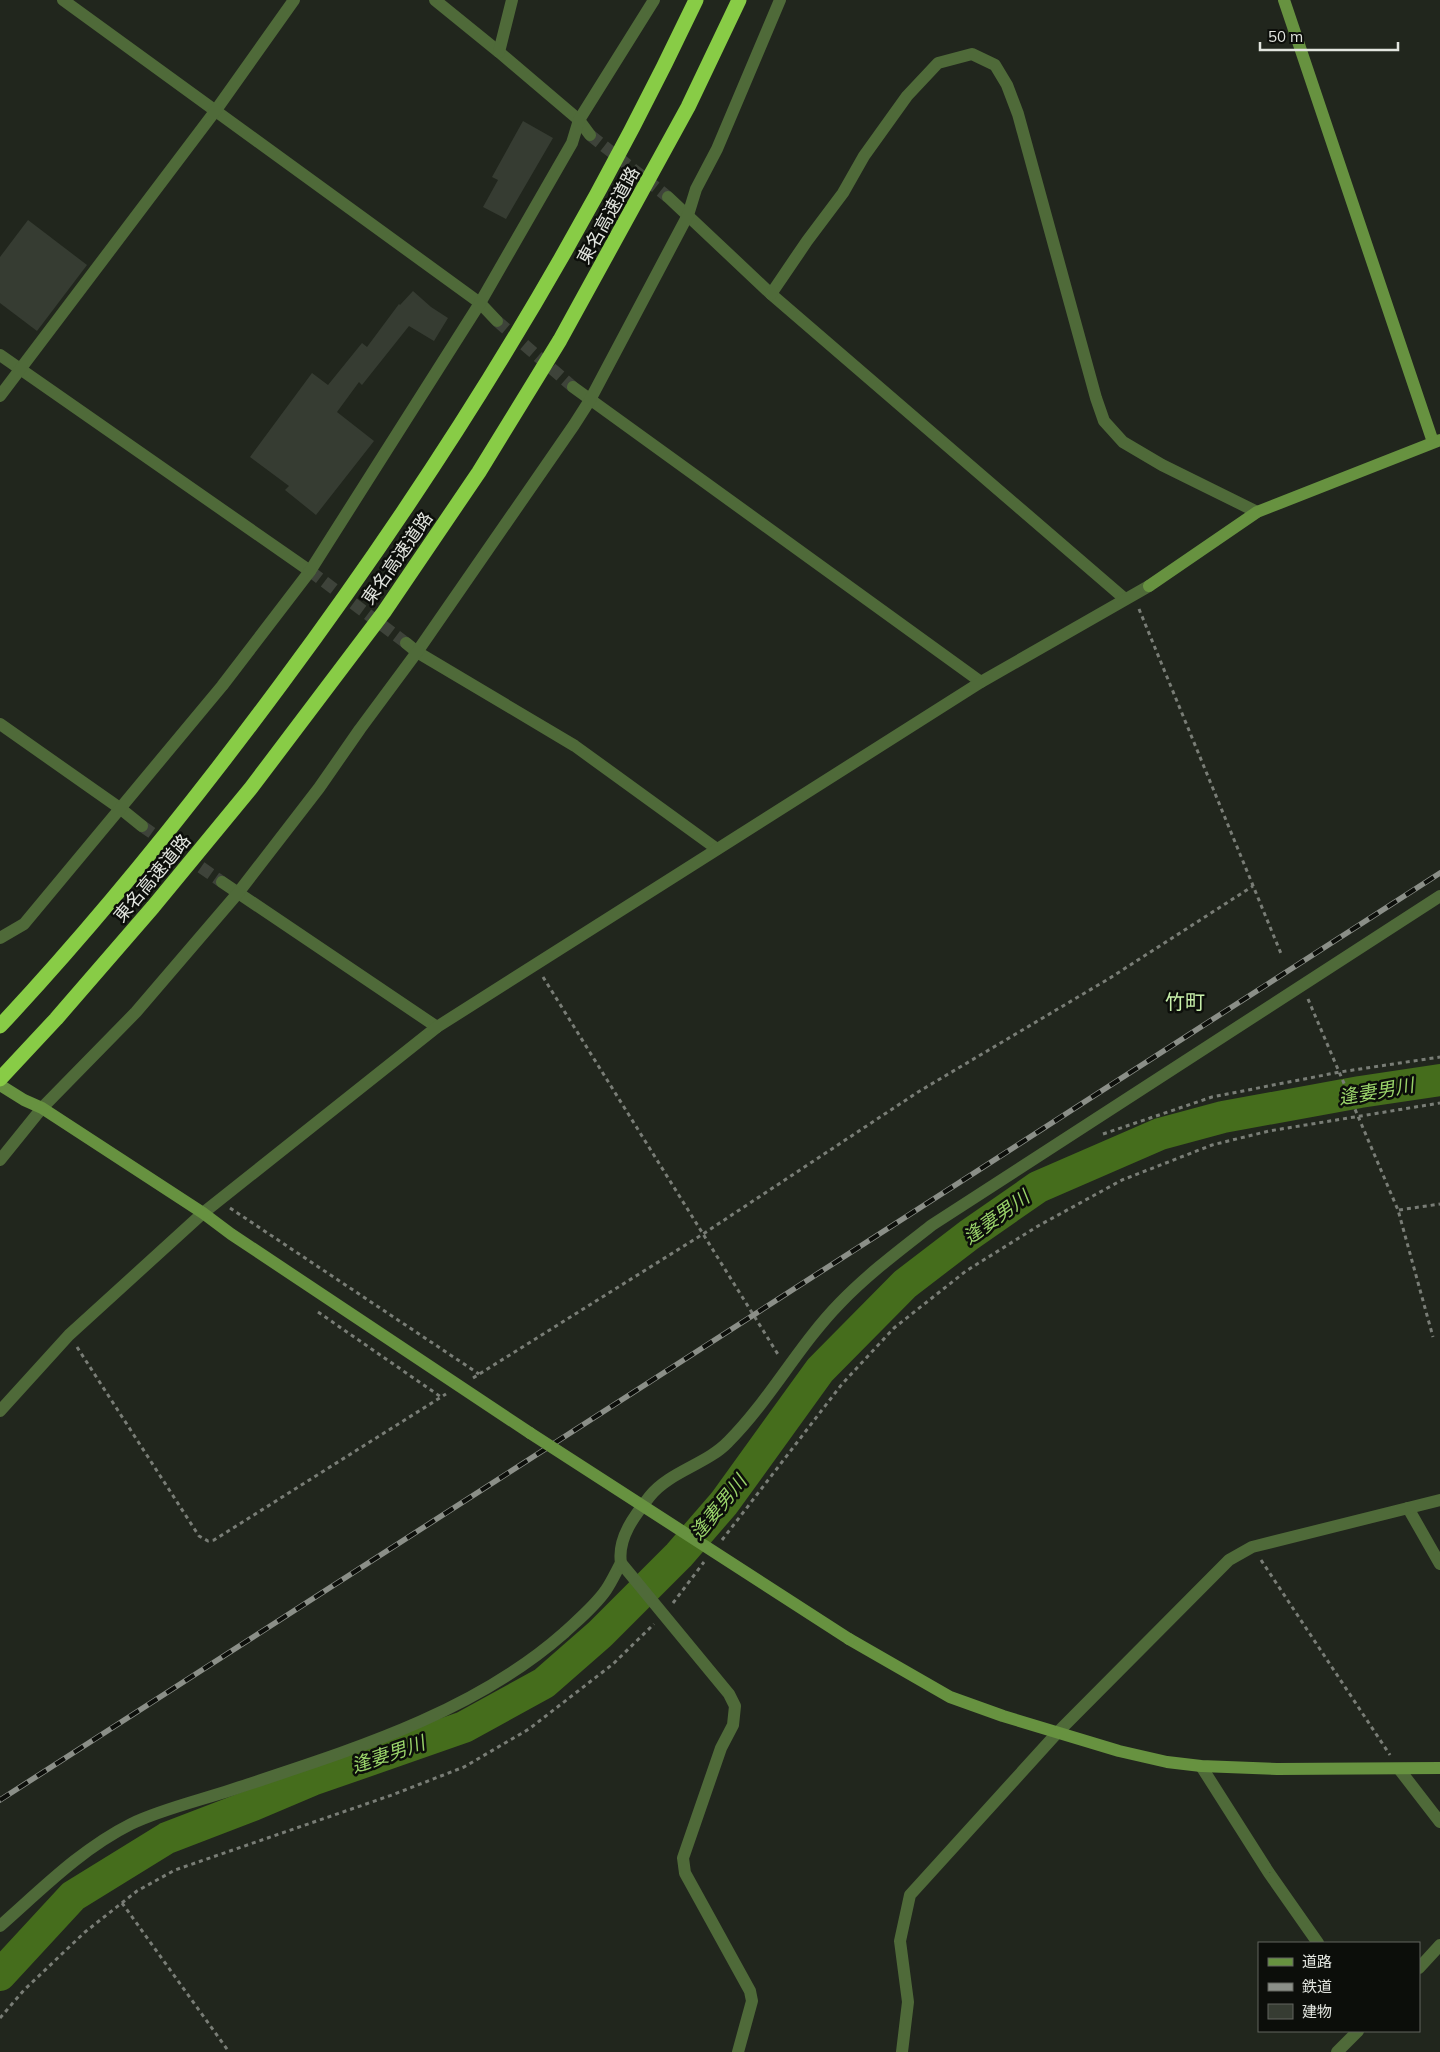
<svg xmlns="http://www.w3.org/2000/svg" width="1440" height="2052" font-family="Mulish,'Noto Sans JP',sans-serif">
<style>
.lines{fill:none;stroke-linecap:round;stroke-linejoin:round}
.river{stroke:#456d1c;stroke-width:32}
.building{fill:#363c32}
.street-tunnel{stroke:#3e433a;stroke-width:12;stroke-dasharray:12 6;stroke-linecap:butt}
.path{stroke:#797d76;stroke-width:3;stroke-dasharray:4 4;stroke-linecap:butt}
.street{stroke:#4f6a39;stroke-width:12}
.secondary{stroke:#679240;stroke-width:12}
.highway{stroke:#88cc46;stroke-width:15}
.rail-casing{stroke:#8b8f88;stroke-width:5.5}
.rail{stroke:#0c0e0a;stroke-width:4;stroke-dasharray:11;stroke-linecap:butt}
.secondary-bridge{stroke:#679240;stroke-width:12}
.labels{text-anchor:middle;dominant-baseline:central;stroke-width:5;stroke-linejoin:round;paint-order:stroke}
.street-label{font-size:18px;fill:#e2e5df;stroke:#0c0e0a}
.water-label{font-size:19px;font-style:italic;fill:#99d269;stroke:#0c0e0a}
.quarter-label{font-size:20px;fill:#c8f0ab;stroke:#0c0e0a}
</style>
<rect width="100%" height="100%" fill="#21261d"/>
<g class="lines">
<path class="river" d="M0,1975L73,1896L167,1838L253,1805L312,1780L464,1727L544,1683L600,1634L679,1555L724,1503L820,1370L905,1284L969,1235L1038,1187L1160,1134L1223,1117L1360,1092L1440,1080"/>
</g>
<g class="building">
<path d="M523,121L553,138L506,219L483,207L498,180L492,177Z"/>
<path d="M28,220L87,265L37,331L0,303V257Z"/>
<path d="M413,291L431,307L448,318L434,341L409,326L362,385L359,382L337,412L374,441L316,515L285,490L289,486L250,457L312,373L328,385L362,343L367,347L399,304L400,305Z"/>
</g>
<g class="lines">
<g class="street-tunnel">
<path d="M590,135L668,197"/>
<path d="M497,321L573,387"/>
<path d="M310,571L406,643"/>
<path d="M142,826L222,882"/>
</g>
<g class="path">
<path d="M1139,609L1282,956"/>
<path d="M543,977L779,1356"/>
<path d="M1308,999L1398,1210L1433,1337"/>
<path d="M1103,1134L1212,1097L1340,1072L1440,1057"/>
<path d="M230,1208L479,1374"/>
<path d="M1399,1210L1440,1204"/>
<path d="M318,1312L441,1397"/>
<path d="M77,1347L199,1536L208,1541L214,1540L446,1394"/>
<path d="M473,1378L703,1234L918,1092L1110,978L1253,886"/>
<path d="M722,1540L842,1384L894,1328L966,1271L1038,1226L1122,1180L1212,1145L1269,1131L1440,1103"/>
<path d="M1261,1560L1390,1755"/>
<path d="M673,1603L704,1562"/>
<path d="M122,1903L229,2052"/>
<path d="M0,2018L24,1990L85,1932L137,1891L175,1870L392,1795L464,1767L529,1729L613,1664L654,1624"/>
</g>
<g class="street">
<path d="M63,0L480,303L497,321"/>
<path d="M435,0L499,52L579,120L590,135"/>
<path d="M499,52L512,0"/>
<path d="M668,197L771,294L1125,599"/>
<path d="M771,294L807,241L843,193L864,156L907,96L938,63L972,54L995,65L1007,85L1018,114L1096,398L1104,421L1123,442L1162,465L1257,512"/>
<path d="M0,355L310,571"/>
<path d="M573,387L981,682"/>
<path d="M0,396L216,110L294,0"/>
<path d="M406,643L417,652L575,746L717,849"/>
<path d="M0,724L121,809L142,826"/>
<path d="M222,882L437,1027"/>
<path d="M0,938L24,924L222,686L310,571L480,303L572,143L579,120L654,0"/>
<path d="M0,1160L42,1108L136,1012L238,893L319,788L360,729L417,652L574,425L590,400L688,215L696,189L717,149L780,0"/>
<path d="M0,1411L69,1335L203,1213L437,1027L981,682L1149,586"/>
<path d="M1408,1508L1440,1564"/>
<path d="M1201,1766L1269,1873L1318,1943"/>
<path d="M1399,1769L1440,1822"/>
<path d="M0,1926C41,1890 81,1849 131,1824C159,1810 201,1800 231,1790C348,1751 471,1715 564,1633C579,1619 595,1606 606,1590C612,1581 616,1572 621,1563"/>
<path d="M1419,1968L1440,1945"/>
<path d="M738,2052L752,2001L750,1991L685,1873L683,1858L721,1748L733,1725L735,1706L729,1694L621,1563C617,1538 635,1515 650,1496C669,1472 707,1464 728,1442C770,1400 798,1346 840,1303C868,1274 900,1250 932,1225L1440,896"/>
<path d="M902,2052L908,2002L900,1941L910,1895L1058,1732L1229,1560L1252,1547L1440,1500"/>
<path d="M1337,2052L1358,2031"/>
</g>
<g class="secondary">
<path d="M1284,0L1433,442"/>
<path d="M1149,586L1257,512L1440,440"/>
<path d="M0,1085L24,1100L42,1108L203,1213L231,1234L530,1433"/>
<path d="M849,1639L950,1697L1003,1716L1119,1751L1167,1762L1201,1766L1277,1769L1440,1768"/>
</g>
<g class="highway">
<path d="M0,1026C101,918 194,802 282,683C441,469 582,241 696,0"/>
<path d="M0,1079L56,1019L153,907L251,788L384,612L479,472L560,340L688,107L739,0"/>
</g>
<defs>
<path id="rail" d="M0,1800L1440,873"/>
</defs>
<use href="#rail" class="rail-casing"/>
<use href="#rail" class="rail"/>
<path class="secondary-bridge" d="M530,1433L849,1639"/>
</g>
<g class="labels">
<g class="street-label">
<text transform="translate(608 215) rotate(-61)">東名高速道路</text>
<text transform="translate(397 558) rotate(-55)">東名高速道路</text>
<text transform="translate(152 878) rotate(-50)">東名高速道路</text>
</g>
<g class="water-label">
<text transform="translate(1376 1091) rotate(-10)">逢妻男川</text>
<text transform="translate(996 1217) rotate(-36)">逢妻男川</text>
<text transform="translate(718 1507) rotate(-51)">逢妻男川</text>
<text transform="translate(388 1754) rotate(-19)">逢妻男川</text>
</g>
<g class="quarter-label">
<text x="1185" y="1001">竹町</text>
</g>
</g>
<rect x="1258" y="1942" width="162" height="90" fill="#0c0e0a" stroke="#62645f"/>
<rect x="1268" y="1958" width="25" height="8" fill="#679240" stroke="#62645f"/>
<text x="1302" y="1967" font-size="15" fill="#e2e5df">道路</text>
<rect x="1268" y="1983" width="25" height="8" fill="#8b8f88" stroke="#62645f"/>
<text x="1302" y="1992" font-size="15" fill="#e2e5df">鉄道</text>
<rect x="1268" y="2004" width="25" height="15" fill="#363c32" stroke="#62645f"/>
<text x="1302" y="2017" font-size="15" fill="#e2e5df">建物</text>
<path d="M1260 42v8h138v-8" fill="none" stroke="#e2e5df" stroke-width="2.5"/>
<text x="1268" y="42" font-size="15" fill="#e2e5df" stroke="#0c0e0a" stroke-width="4" paint-order="stroke">50 m</text>
</svg>
